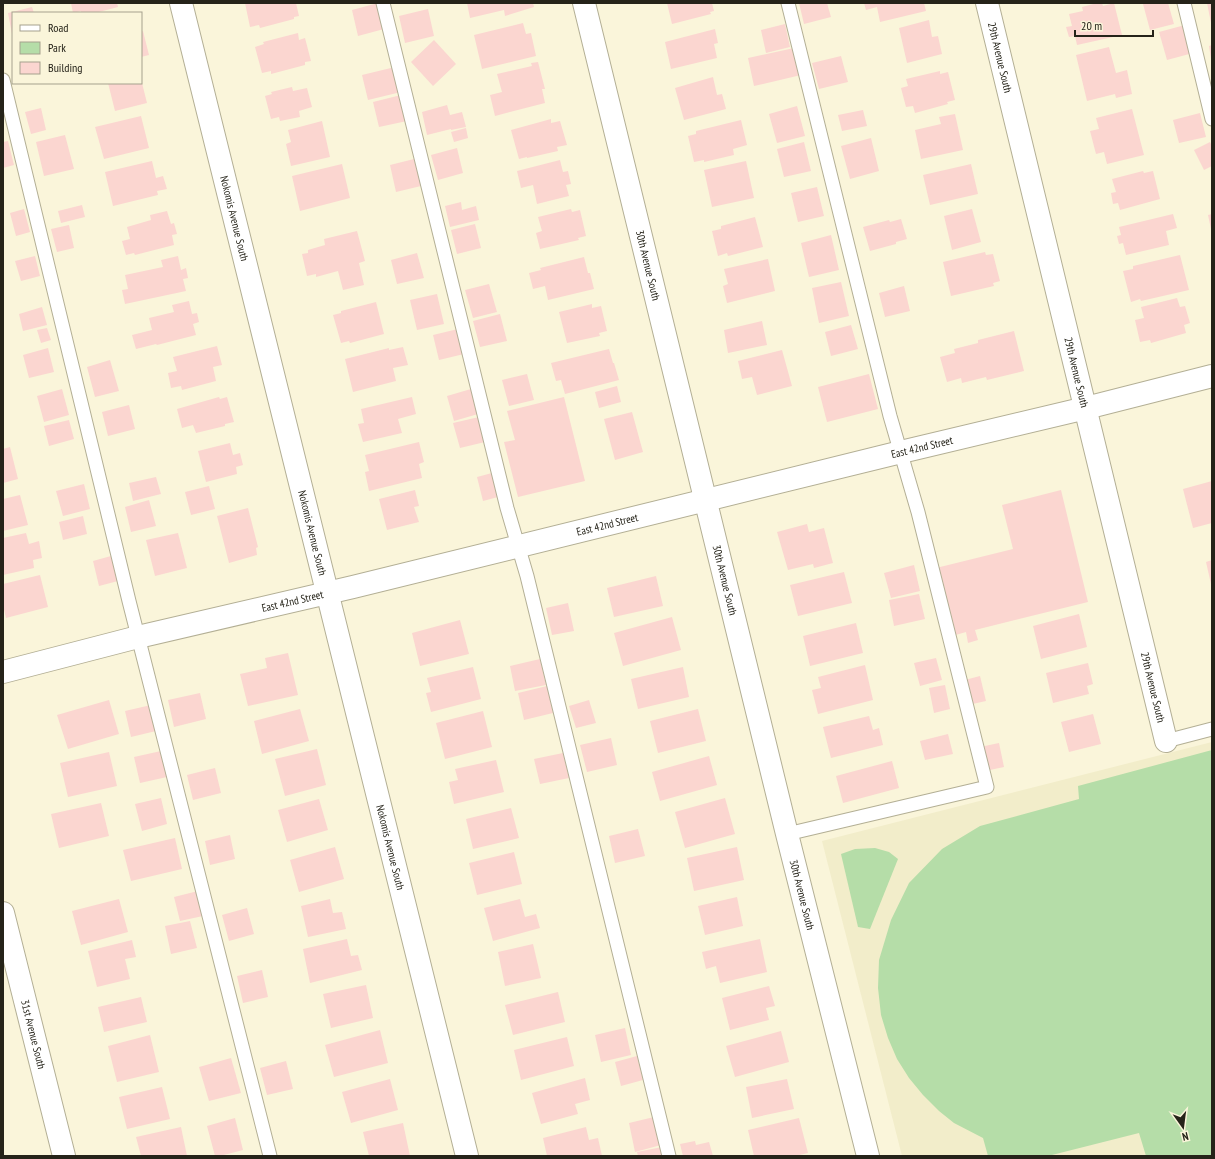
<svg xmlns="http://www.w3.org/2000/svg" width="1215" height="1159" font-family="'PT Sans Narrow',sans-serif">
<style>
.built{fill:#f2edca}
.green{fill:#b5dda8}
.building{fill:#fbd6d0}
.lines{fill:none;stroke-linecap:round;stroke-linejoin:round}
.service-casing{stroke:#b3af95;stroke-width:15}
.minor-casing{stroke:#b3af95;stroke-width:24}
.tertiary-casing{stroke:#b3af95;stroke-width:24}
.service{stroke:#fff;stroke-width:13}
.minor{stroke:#fff;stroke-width:22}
.tertiary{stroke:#fff;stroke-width:22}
.labels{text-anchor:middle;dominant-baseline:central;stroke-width:3;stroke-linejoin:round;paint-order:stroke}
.street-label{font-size:11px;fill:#252319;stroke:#faf5da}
</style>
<rect width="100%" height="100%" fill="#faf5da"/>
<path class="built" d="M1212,742V1156H902L822,841Z"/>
<g class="green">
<path d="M1212,750V1156H1146L1139,1133L1048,1156H988L983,1138L954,1123L939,1111L923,1095L909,1078L897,1059L888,1038L881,1015L878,988L879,960L891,920L909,883L942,849L980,826L1079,799L1078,786Z"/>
<path d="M875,848L889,852L898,859L870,929L858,927L841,854L855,849Z"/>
</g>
<g class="building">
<path d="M71,3H117L118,7L95,13H81V11L73,13Z"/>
<path d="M245,3H296L299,16L294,17V19L260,28L259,25L250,27Z"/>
<path d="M378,3L384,29L358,36L352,10Z"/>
<path d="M467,3H533L534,7L505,16L504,10L470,18Z"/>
<path d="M667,3H712L714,11L710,12L711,14L672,24Z"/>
<path d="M799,3H827L831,17L804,24Z"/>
<path d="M864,3H924L926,11L880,22L877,7L866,10Z"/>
<path d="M1097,3H1102L1103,6L1114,3L1122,35L1077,45L1075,36L1069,37L1066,27L1072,26L1069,14L1083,11L1082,7Z"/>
<path d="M1148,3H1168L1174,24L1150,30L1143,4Z"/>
<path d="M1207,3H1212V23H1211Z"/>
<path d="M32,7L34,13H13L12,34L8,13Z"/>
<path d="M428,9L434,36L405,43L399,16Z"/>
<path d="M929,20L932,37L938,36L942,54L907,63L899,28Z"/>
<path d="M523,23L526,34L531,33L536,56L482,69L474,35Z"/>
<path d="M785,24L790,47L766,53L761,30Z"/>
<path d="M1185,25L1193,53L1167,60L1159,32Z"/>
<path d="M715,29L718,43L714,44L717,58L671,69L665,42Z"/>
<path d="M143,31L149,55L141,57V32Z"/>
<path d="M298,33L299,40L305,38L311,61L305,62V65L271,74V71L262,73L255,47L264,44L263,42Z"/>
<path d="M434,40L456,64L433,86L411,62Z"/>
<path d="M1212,45V59H1211L1209,46Z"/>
<path d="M1109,47L1116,73L1127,70L1132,94L1116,98L1115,94L1087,101L1076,55Z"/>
<path d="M794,48L801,75L754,86L748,58Z"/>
<path d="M841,56L848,82L819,89L812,63Z"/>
<path d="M538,62L545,89H542L545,103L495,116L490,95L502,92L497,74L532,66L531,63Z"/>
<path d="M395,67L401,92L368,100L362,75Z"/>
<path d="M940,71V74L948,72L955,100L947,102L948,104L915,113L913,106L906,107L901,88L908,86L906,79Z"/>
<path d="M713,77L717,95L722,94L726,109L684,120L675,88Z"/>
<path d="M108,83H142L147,103L115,111Z"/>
<path d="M292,87L293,91L307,88L312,107L299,111L300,117L280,121L279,117L271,119L265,96L272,94L271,92Z"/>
<path d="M401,95L407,121L379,127L373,102Z"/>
<path d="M447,105L450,115L462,112L466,127L451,130V129L427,135L422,112Z"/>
<path d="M797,106L805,136L777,143L769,114Z"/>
<path d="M41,108L46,130L31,134L25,112Z"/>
<path d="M1132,109L1144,155L1107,164L1104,152L1096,154L1090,131L1099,129L1096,118Z"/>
<path d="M863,110L867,126L842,131L838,115Z"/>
<path d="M1200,113L1206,137L1179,143L1173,120Z"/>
<path d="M955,114L963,150L921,159L915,130L941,124L939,117Z"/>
<path d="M141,116L149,148L104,159L95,127Z"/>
<path d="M551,119V123L560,121L567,145L557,147L558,151L527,158V157L519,159L511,130Z"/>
<path d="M741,120L747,145L733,149L734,155L704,162V160L694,162L688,136L696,134V131Z"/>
<path d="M322,121L330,157L291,166L286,144L291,142L288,130Z"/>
<path d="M466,128L468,138L454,142L451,132Z"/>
<path d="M65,135L74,169L44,176L36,142Z"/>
<path d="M871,138L879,171L850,179L841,146Z"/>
<path d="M8,141L14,165L3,168V142Z"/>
<path d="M804,142L811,171L784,177L777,149Z"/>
<path d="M1210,142L1212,146V166L1204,170L1194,150Z"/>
<path d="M457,148L463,173L438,180L431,155Z"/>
<path d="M414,159L421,186L396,192L390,165Z"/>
<path d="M560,160L563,172L568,171L571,184L566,185L569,196L537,204L533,185L521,188L517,171Z"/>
<path d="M152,161L156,178L163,176L167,189L157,191L158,195L113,206L105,172Z"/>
<path d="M746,161L754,198L712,207L704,170Z"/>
<path d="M342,164L350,198L300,211L292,176Z"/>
<path d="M971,164L978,194L930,205L923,175Z"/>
<path d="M1143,171L1144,173L1153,171L1160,199L1120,210L1118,203L1113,204L1111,193L1116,192L1112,179Z"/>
<path d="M817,187L824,216L798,222L791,193Z"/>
<path d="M461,202L462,210L476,206L479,220L450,227L445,206Z"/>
<path d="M82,205L85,217L61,223L58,211Z"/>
<path d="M24,209L30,232L16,236L10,213Z"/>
<path d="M571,209L572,212L580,210L586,236L578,238L579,240L540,249L536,233L542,231L538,217Z"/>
<path d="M972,209L981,242L952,250L944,216Z"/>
<path d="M167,211L171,224L174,223L177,234L172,235L174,245L135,255L134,253L126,255L122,241L130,239L127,227L151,220L150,215Z"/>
<path d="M1173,214L1177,228L1166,231L1169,245L1126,255L1123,243L1119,244L1117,236L1121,235L1119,227Z"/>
<path d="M1212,214V229H1211L1208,215Z"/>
<path d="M755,217L763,247L728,256L727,253L718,256L712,231L721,229V226Z"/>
<path d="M901,219L907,239L896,242V244L870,251L863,227L889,220L890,222Z"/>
<path d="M475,224L481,248L457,254L451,230Z"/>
<path d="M69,225L74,248L57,252L51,229Z"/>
<path d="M357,231L365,261L359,263L364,285L343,290L338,271L316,277V274L307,276L302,254L308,253V250L325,245L324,239Z"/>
<path d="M831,235L839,270L809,277L801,243Z"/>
<path d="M985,252L986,255L993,254L1000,281L993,283L994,286L951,296L943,262Z"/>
<path d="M417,253L424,278L397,284L391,260Z"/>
<path d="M1180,255L1189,290L1141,301L1140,299L1131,302L1123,271L1133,269V266Z"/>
<path d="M35,256L40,276L21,281L15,261Z"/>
<path d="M178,256L181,270L186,268L188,278L183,279L186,291L125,304L122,290L128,289L125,275L163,267L161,260Z"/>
<path d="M584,257L588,273H590L594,289L548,300L545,286L533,289L529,273L541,270L540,268Z"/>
<path d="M768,259L775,291L727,303L723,286L728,284L724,269Z"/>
<path d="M841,282L849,316L819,323L812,288Z"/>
<path d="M489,284L497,312L473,318L465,290Z"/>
<path d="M904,286L910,311L885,317L879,293Z"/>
<path d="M437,294L444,324L417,330L410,300Z"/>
<path d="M1177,298L1180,307L1185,306L1190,323L1184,325L1186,333L1151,343L1150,340L1140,342L1135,320L1144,318L1141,307Z"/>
<path d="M189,301L192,314L197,313L199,322L193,324L196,335L157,345L156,344L136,349L132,335L152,330L149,318L174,312L172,305Z"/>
<path d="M376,302L384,334L350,343L349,341L341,343L333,315L341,313V311Z"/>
<path d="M592,304V308L601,306L607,331L599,333L600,336L567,343L559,312Z"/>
<path d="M42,307L47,325L23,331L19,314Z"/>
<path d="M500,314L507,341L480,347L473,321Z"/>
<path d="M762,321L767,345L728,353L724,330Z"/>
<path d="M851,325L858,349L831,356L825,332Z"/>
<path d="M47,328L51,340L41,343L37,330Z"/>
<path d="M458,329L464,354L439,360L433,335Z"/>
<path d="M1014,331L1024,371L987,380L986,377L962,383L961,378L947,382L940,357L955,353L954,349L978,343V340Z"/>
<path d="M217,346L222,365L213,367L216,381L182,390L181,386L171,388L168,373L177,371L173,357Z"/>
<path d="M403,347L408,365L393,368L396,381L353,392L345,359L389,348V350Z"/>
<path d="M48,348L54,372L29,378L23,355Z"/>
<path d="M609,349L613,363H614L619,380L565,394L561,380L556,381L551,363Z"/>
<path d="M782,350L792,386L757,395L752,377L742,379L738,361Z"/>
<path d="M110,360L119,391L95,397L87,367Z"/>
<path d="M527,374L534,400L509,406L502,380Z"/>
<path d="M869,374L878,409L827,422L818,387Z"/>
<path d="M617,386L621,402L599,408L595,392Z"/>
<path d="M62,389L69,415L44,422L37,396Z"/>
<path d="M471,389L478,414L454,421L447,396Z"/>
<path d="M219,397L220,399L227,397L234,422L225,424V426L196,433L193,425L182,428L177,409Z"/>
<path d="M412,397L416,414L398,419L402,433L363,442L358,424L364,423L361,409Z"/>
<path d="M564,397L585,481L518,497L504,442L515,440L507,411Z"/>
<path d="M129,405L135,429L108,436L102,412Z"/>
<path d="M632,412L643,452L615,460L604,419Z"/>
<path d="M479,417L485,442L460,448L453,423Z"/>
<path d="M69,420L74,439L49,446L44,426Z"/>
<path d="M419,442L424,462L419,464L422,478L369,491L365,472L369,471L365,455Z"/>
<path d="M230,443L233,455L240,453L243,465L236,467L237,474L206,482L198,451Z"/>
<path d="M10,447L18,479L3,483V449Z"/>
<path d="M492,473L498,497L483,501L477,477Z"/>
<path d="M156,477L161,494L133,501L129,483Z"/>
<path d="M1212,481V523L1193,528L1183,489Z"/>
<path d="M84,484L90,509L63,516L56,491Z"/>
<path d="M209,486L215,509L191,515L185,492Z"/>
<path d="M415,490L419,506L414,507L419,522L387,530L379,499Z"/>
<path d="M1061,490L1088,602L975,630L978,640L968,643L966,632L952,636L936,568L1013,549L1002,505Z"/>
<path d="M20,495L28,525L3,531V499Z"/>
<path d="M149,500L156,526L131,532L125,507Z"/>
<path d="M248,508L258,547L256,548L257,555L229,563L217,516Z"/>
<path d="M83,516L87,534L63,540L59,522Z"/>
<path d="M807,524L809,532L824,528L833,563L814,568L813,564L788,570L777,532Z"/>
<path d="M26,533L29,544L39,541L42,558L33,560L34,568L3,575V538Z"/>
<path d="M178,533L187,568L155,576L146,540Z"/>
<path d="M111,556L118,581L99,586L93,561Z"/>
<path d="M1212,560V584H1211L1206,562Z"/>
<path d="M914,565L920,591L891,598L884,573Z"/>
<path d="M844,572L852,603L798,616L790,585Z"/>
<path d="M40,575L48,607L6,618L3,605V584Z"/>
<path d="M656,576L663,606L614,617L607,588Z"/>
<path d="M919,594L925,619L894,626L889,600Z"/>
<path d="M568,603L574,631L552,635L546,608Z"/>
<path d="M1079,614L1087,647L1041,659L1033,626Z"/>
<path d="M672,617L681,650L623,666L614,633Z"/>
<path d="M460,620L469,654L420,666L412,633Z"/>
<path d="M856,623L863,653L810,666L803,636Z"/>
<path d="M288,653L298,695L248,706L240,674L267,668L265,658Z"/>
<path d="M936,658L942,680L920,686L914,663Z"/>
<path d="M540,659L546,685L515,691L510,666Z"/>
<path d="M1088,663L1093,684L1087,686L1089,694L1053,703L1046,673Z"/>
<path d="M865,665L873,700L818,714L812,690L821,688L818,677Z"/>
<path d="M473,667L481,699L431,712L426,693L431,692L427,678Z"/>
<path d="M683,667L689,697L638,709L631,679Z"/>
<path d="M980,676L986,701L968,705L961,681Z"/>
<path d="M945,685L950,709L934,713L929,688Z"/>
<path d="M547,686L553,713L524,720L518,693Z"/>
<path d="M200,693L206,719L174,727L168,700Z"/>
<path d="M109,700L119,734L68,749L57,715Z"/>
<path d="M589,700L596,723L576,728L569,706Z"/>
<path d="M151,705L156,731L131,737L125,711Z"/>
<path d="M300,709L309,741L262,754L254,721Z"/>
<path d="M698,709L706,741L658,753L650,721Z"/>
<path d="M483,711L492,747L445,759L436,723Z"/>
<path d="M1093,714L1101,744L1069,752L1061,722Z"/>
<path d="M869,716L873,730L879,728L883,745L831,758L823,727Z"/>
<path d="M948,734L953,754L925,760L920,741Z"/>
<path d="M611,738L617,765L587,772L580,745Z"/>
<path d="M999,743L1004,767L985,771L980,747Z"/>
<path d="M317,749L326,785L285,796L275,759Z"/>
<path d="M161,751L167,777L140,783L134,757Z"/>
<path d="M109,752L117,786L68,797L60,763Z"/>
<path d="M563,753L569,778L540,784L534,759Z"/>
<path d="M709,756L717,785L660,801L652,772Z"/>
<path d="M496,760L504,792L454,804L449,782L458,780L455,769Z"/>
<path d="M892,761L899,788L843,803L836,776Z"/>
<path d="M215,768L221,793L193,800L187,775Z"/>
<path d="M161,798L167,824L142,831L135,804Z"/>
<path d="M725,798L735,834L685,848L675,812Z"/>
<path d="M319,799L328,830L287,842L278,810Z"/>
<path d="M101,803L109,836L59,848L51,814Z"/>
<path d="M511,808L519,838L473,849L466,819Z"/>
<path d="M638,829L645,856L615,863L609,836Z"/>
<path d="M230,835L235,859L210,865L205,841Z"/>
<path d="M175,838L182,869L131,881L123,850Z"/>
<path d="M335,847L344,879L299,892L290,860Z"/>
<path d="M737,847L744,880L694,891L687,858Z"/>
<path d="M514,852L522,884L477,895L469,863Z"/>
<path d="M198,891L203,916L180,921L174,897Z"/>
<path d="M737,897L743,926L705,935L698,906Z"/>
<path d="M119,899L128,932L81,945L72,911Z"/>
<path d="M330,899L333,913L342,912L346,929L308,937L301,906Z"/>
<path d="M520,899L525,917L536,914L540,928L493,941L484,908Z"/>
<path d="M247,908L254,934L229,941L222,915Z"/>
<path d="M190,921L197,948L171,954L165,926Z"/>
<path d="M347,939L351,956L358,955L362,970L310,983L303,949Z"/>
<path d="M760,939L767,972L720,983L716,966L706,969L702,952Z"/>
<path d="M132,940L136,957L125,959L130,979L97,987L88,951Z"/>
<path d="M533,944L541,978L505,986L498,952Z"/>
<path d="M262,970L268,997L243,1003L237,976Z"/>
<path d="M366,985L373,1018L331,1028L323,994Z"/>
<path d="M769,986L775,1006L766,1008L769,1020L730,1030L722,998Z"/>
<path d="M558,992L565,1022L513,1035L505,1005Z"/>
<path d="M141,997L147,1022L104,1032L98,1007Z"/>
<path d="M625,1028L631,1055L601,1062L595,1035Z"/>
<path d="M380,1030L388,1063L334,1077L325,1045Z"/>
<path d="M781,1031L789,1062L735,1077L726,1046Z"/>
<path d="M150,1035L159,1072L117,1082L108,1046Z"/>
<path d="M567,1037L574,1066L521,1080L514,1050Z"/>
<path d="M637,1056L643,1080L621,1086L615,1062Z"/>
<path d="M231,1058L241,1093L209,1101L199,1067Z"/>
<path d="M286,1061L293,1089L267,1095L260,1068Z"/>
<path d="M585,1078L590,1100L575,1104L578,1114L541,1124L532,1093Z"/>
<path d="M390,1079L398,1110L351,1123L342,1092Z"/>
<path d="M787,1079L794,1109L752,1118L746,1087Z"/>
<path d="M162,1087L170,1119L127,1129L119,1097Z"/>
<path d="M654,1117L661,1145L635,1152L629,1123Z"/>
<path d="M235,1118L243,1150L220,1156H215L207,1126Z"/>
<path d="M799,1118L808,1153L795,1156H754L748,1130Z"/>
<path d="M403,1123L410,1156H369L363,1132Z"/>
<path d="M181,1127L187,1156H141L136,1137Z"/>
<path d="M586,1127L589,1140L598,1138L602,1156H547L543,1138Z"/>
<path d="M695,1141L696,1145L709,1142L713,1156H683L680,1144Z"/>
<path d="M662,1147L664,1156H638L637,1152Z"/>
</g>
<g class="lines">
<defs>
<g id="service">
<path d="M383,3L507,508L527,576L669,1156"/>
<path d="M1184,3L1212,119"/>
<path d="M3,80L129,601L270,1156"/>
<path d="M1166,741L1212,729"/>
<path d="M787,834L987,787L918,512L890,416L788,3"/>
</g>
<g id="minor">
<path id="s1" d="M181,3L467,1156"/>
<path id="s2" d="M584,3L787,834L868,1156"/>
<path id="s3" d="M987,3C1046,249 1107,495 1166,741"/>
<path id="s4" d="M3,913L64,1156"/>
</g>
<g id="tertiary">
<path id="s5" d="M3,672L138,637L353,587L901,452L1086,408L1212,376"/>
</g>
</defs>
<use href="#service" class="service-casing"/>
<use href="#minor" class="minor-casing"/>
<use href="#tertiary" class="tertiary-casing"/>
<use href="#service" class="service"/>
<use href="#minor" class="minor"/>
<use href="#tertiary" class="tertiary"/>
</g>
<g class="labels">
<g class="street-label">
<text stroke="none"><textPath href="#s3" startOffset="56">29th Avenue South</textPath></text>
<text stroke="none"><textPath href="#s1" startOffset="222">Nokomis Avenue South</textPath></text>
<text stroke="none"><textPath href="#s2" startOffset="270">30th Avenue South</textPath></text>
<text stroke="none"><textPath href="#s3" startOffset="380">29th Avenue South</textPath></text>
<text stroke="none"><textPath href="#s5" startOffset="946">East 42nd Street</textPath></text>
<text stroke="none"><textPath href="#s5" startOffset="622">East 42nd Street</textPath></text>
<text stroke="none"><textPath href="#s1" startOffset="546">Nokomis Avenue South</textPath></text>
<text stroke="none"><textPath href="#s2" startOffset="594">30th Avenue South</textPath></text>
<text stroke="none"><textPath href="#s5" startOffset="298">East 42nd Street</textPath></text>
<text stroke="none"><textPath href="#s3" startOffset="704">29th Avenue South</textPath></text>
<text stroke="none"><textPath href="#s1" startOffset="870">Nokomis Avenue South</textPath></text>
<text stroke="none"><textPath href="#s2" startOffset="918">30th Avenue South</textPath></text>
<text stroke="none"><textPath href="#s4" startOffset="125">31st Avenue South</textPath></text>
</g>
</g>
<rect width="1215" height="1159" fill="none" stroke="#252319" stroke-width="8"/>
<rect x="12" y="12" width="130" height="72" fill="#faf5da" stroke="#a5a18d"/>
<rect x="20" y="25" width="20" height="6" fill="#ffffff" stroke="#a5a18d"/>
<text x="48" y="32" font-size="12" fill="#252319">Road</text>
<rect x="20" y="42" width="20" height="12" fill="#b5dda8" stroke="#a5a18d"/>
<text x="48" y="52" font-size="12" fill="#252319">Park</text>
<rect x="20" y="62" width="20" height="12" fill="#fbd6d0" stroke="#a5a18d"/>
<text x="48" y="72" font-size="12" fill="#252319">Building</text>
<g transform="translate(1183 1127) rotate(166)" stroke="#faf5da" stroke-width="3" paint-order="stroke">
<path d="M0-3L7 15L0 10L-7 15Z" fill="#252319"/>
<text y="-6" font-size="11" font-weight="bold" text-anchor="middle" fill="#252319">N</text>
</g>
<path d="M1075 30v6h78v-6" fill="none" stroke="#252319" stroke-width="2"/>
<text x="1081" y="30" font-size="12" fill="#252319" stroke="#faf5da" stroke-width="3" paint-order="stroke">20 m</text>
</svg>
